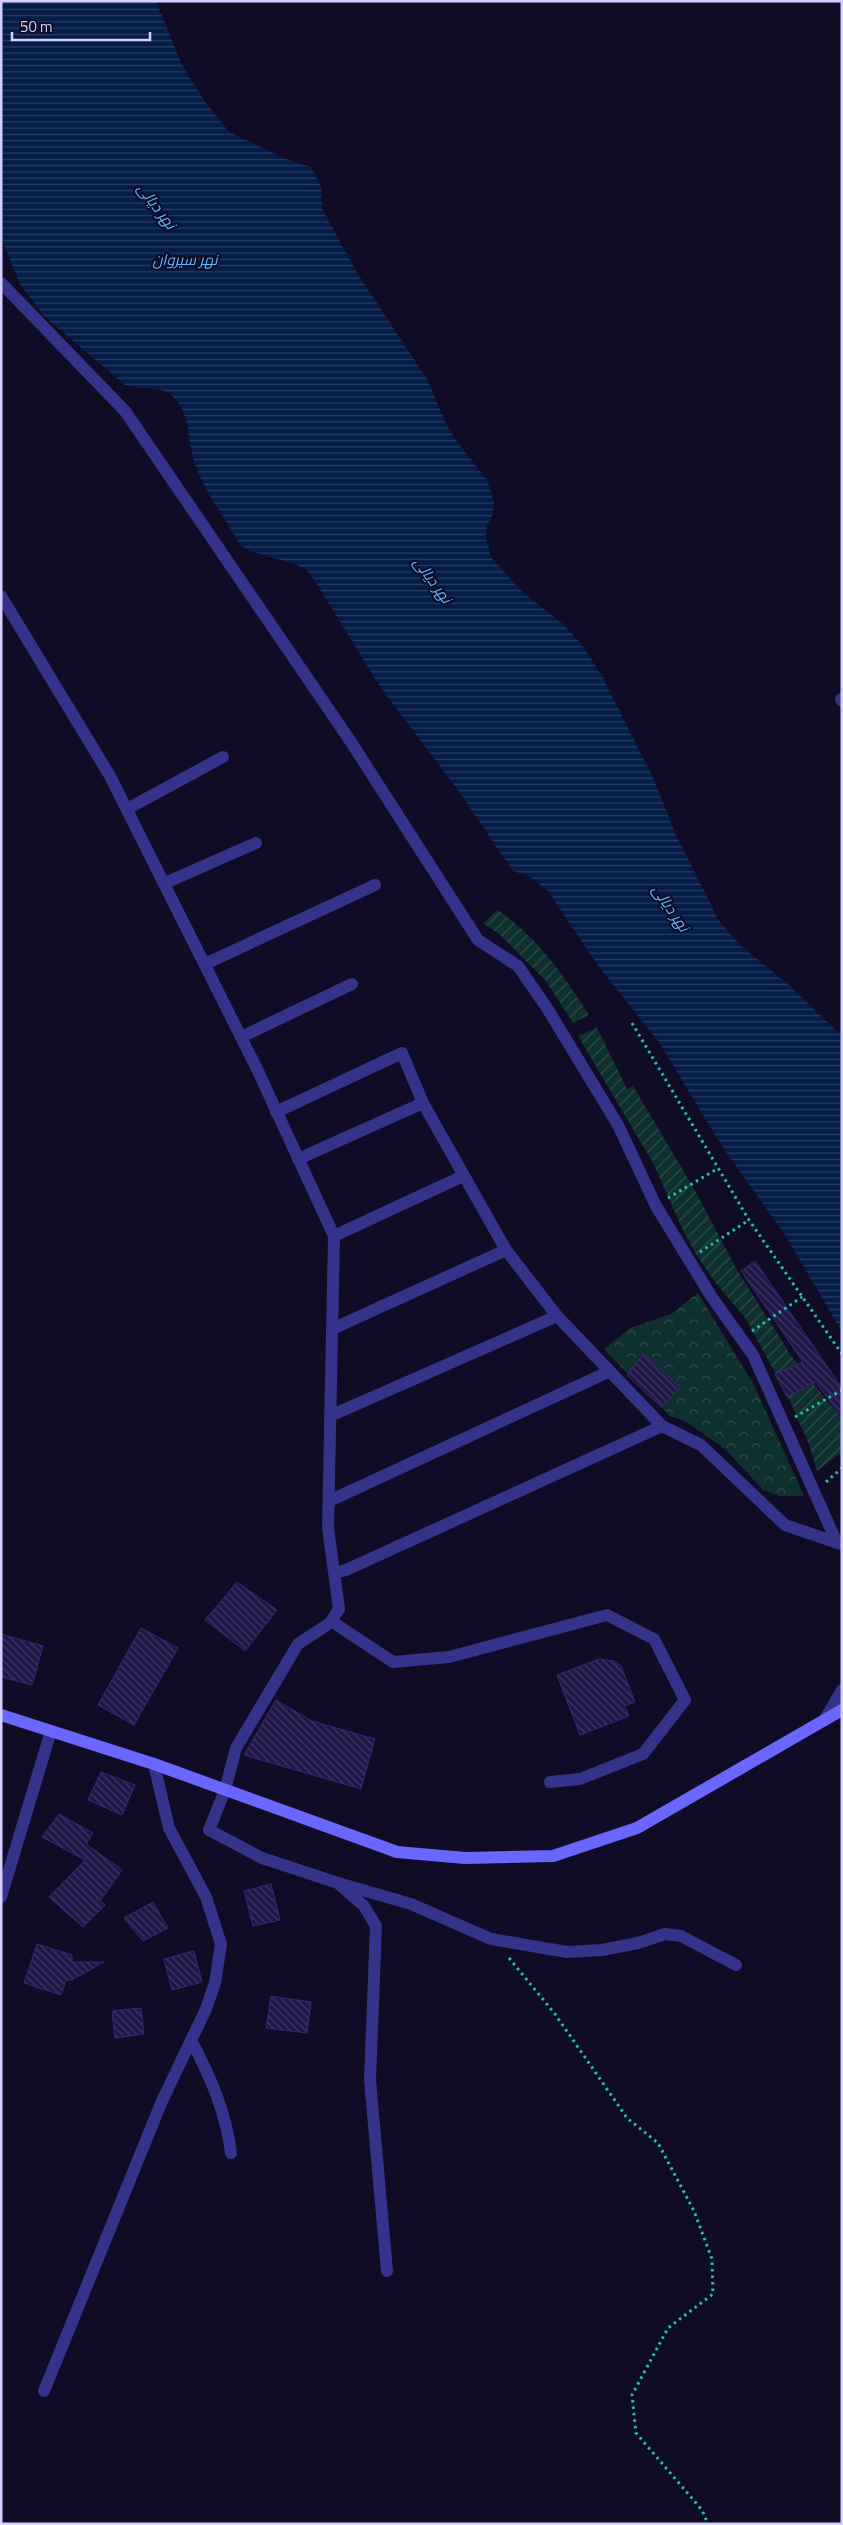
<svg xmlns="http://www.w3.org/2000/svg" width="843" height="2525" font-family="'Titillium Web',Cairo,sans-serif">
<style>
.forest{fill:url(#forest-crowns)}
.garden{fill:url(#garden-furrows)}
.water{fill:url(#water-rules)}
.building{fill:url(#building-back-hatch);stroke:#352677}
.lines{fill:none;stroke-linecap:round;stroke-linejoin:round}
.path{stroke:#22c1b6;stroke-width:3;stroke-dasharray:2.5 4;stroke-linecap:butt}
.street{stroke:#343289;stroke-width:12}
.secondary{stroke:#6967ff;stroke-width:12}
.labels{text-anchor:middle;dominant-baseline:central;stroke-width:4.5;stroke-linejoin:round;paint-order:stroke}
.water-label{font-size:15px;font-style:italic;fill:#5eb7ff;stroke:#100c25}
</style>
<defs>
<pattern id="forest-crowns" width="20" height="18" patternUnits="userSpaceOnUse" patternTransform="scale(1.25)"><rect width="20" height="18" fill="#0e302e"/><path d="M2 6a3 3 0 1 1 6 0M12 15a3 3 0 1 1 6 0" fill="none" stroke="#304d4d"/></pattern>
<pattern id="garden-furrows" width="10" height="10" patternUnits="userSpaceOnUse" patternTransform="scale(1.25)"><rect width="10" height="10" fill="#0e302e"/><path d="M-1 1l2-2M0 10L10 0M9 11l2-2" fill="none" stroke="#304d4d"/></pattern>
<pattern id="water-rules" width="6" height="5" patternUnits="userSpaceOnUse" patternTransform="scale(1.25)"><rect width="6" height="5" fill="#041d46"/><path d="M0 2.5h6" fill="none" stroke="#283d62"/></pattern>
<pattern id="building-back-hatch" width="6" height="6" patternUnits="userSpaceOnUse" patternTransform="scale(1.25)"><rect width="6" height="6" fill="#201648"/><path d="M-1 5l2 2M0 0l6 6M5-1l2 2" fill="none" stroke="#403763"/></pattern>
</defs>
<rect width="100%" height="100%" fill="#100c25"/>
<path class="forest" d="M698,1293L754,1385L804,1496H780L763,1490L725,1449L685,1421L670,1416L661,1407L679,1388L644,1354L628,1374L604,1349L630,1328L671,1314Z"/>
<g class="garden">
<path d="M498,910C537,938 563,974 589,1015L573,1023L546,981L500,935L483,923Z"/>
<path d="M597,1028L627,1089L633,1086L693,1187L737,1270L792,1357L842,1419V1452L817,1471L809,1444L789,1399L746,1319L715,1282L696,1254L681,1226L653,1163L578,1036Z"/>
</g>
<path class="water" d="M1,1H156L182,65L205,102L229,132L286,159L311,167L321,186L322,208L357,273L427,379L447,426L458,443L487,480L494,501L493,513L487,526L486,537L491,557L520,590L564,625L583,646L603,678L654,780L676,835L719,921L740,945L790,986L842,1036V1332L784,1233L722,1146L658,1041L599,967L548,891L532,878L512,870L458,790L381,688L313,578L306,570L295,564L250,551L240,545C225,516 201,489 193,457C187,434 190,410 170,394C160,386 139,390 125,385L44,316L20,284L1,238Z"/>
<g class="building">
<path d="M755,1261L842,1388V1418L816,1382L787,1397L775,1374L803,1362L741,1271Z"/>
<path d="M644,1354L680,1388L661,1407L627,1375Z"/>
<path d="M237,1582L277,1610L245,1651L205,1620Z"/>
<path d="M141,1628L178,1648L134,1725L98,1705Z"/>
<path d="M1,1634L43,1646L32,1685L1,1677Z"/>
<path d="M599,1659L614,1661L621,1666L635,1702L625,1706L629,1716L580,1735L557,1675Z"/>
<path d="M276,1700L312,1721L375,1739L361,1789L244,1755Z"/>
<path d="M101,1772L135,1785L122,1815L88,1800Z"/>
<path d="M59,1814L93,1833L86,1844L122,1870L100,1901L105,1905L83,1927L49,1897L85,1860L42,1837Z"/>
<path d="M271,1884L280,1920L253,1926L244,1891Z"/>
<path d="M153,1902L168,1928L143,1941L124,1918Z"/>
<path d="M37,1944L72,1955V1962H104L72,1980H66L61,1995L24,1983Z"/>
<path d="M194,1951L202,1982L172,1990L164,1959Z"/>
<path d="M271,1996L311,2002L307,2033L266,2028Z"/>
<path d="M141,2008L144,2034L115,2038L112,2011Z"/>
</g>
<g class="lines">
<g class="path">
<path d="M632,1023L749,1220L842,1354"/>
<path d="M668,1198L717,1169"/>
<path d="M700,1252L749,1220"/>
<path d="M752,1331L802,1297"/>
<path d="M795,1417L842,1390"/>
<path d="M826,1482L842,1468"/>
<path d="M509,1958L555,2014L627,2118L658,2143L694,2211L712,2259L713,2294L668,2328L632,2395L636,2433L702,2510L708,2524"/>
</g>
<g class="street">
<path d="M1,283L125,411L351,742L478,940L518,966L547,1008L618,1125L656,1206L711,1296L753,1355L837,1543"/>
<path d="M1,596L110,776L257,1069L334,1236L328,1528L339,1609L330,1623L298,1644L236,1748L225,1790L209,1830L262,1858L338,1883L411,1904L491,1939L567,1952L602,1950L638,1943L665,1934L681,1936L736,1965"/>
<path d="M841,699L842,701"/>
<path d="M127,809L223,757"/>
<path d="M165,883L256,843"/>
<path d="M205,964L375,885"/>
<path d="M241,1037L352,984"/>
<path d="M276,1112L402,1053L423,1103L506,1250L557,1316L662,1426L701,1445L785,1525L841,1544"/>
<path d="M298,1159L423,1103"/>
<path d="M334,1236L463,1176"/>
<path d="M332,1329L506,1250"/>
<path d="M330,1416L557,1316"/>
<path d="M329,1501L608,1372"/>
<path d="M335,1573L346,1570L662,1426"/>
<path d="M331,1621L393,1662L449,1657L607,1615L654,1639L685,1700L643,1754L580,1779L550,1782"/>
<path d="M825,1719L842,1690"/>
<path d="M340,1885L364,1906L376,1926L370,2080L387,2271"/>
<path d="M1,1897L51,1731"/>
<path d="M191,2040C210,2076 226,2112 231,2153"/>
<path d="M44,2391L162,2101L206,2009L215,1983L221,1944L206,1897L169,1828L154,1764"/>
</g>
<path class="secondary" d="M1,1715L154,1764L397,1852L465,1858L553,1856L637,1828L842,1710"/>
</g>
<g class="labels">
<g class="water-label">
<text transform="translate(157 206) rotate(53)">نهر ديالى</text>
<text x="185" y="259">نهر سیروان</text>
<text transform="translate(433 580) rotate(54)">نهر ديالى</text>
<text transform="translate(671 908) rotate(56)">نهر ديالى</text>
</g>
</g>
<rect width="843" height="2525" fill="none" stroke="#d5d0ff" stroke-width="5"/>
<path d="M12 32v8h138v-8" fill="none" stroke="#d5d0ff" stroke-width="2.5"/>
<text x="20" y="32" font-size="15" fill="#d5d0ff" stroke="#100c25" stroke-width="4" paint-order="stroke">50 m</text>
</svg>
